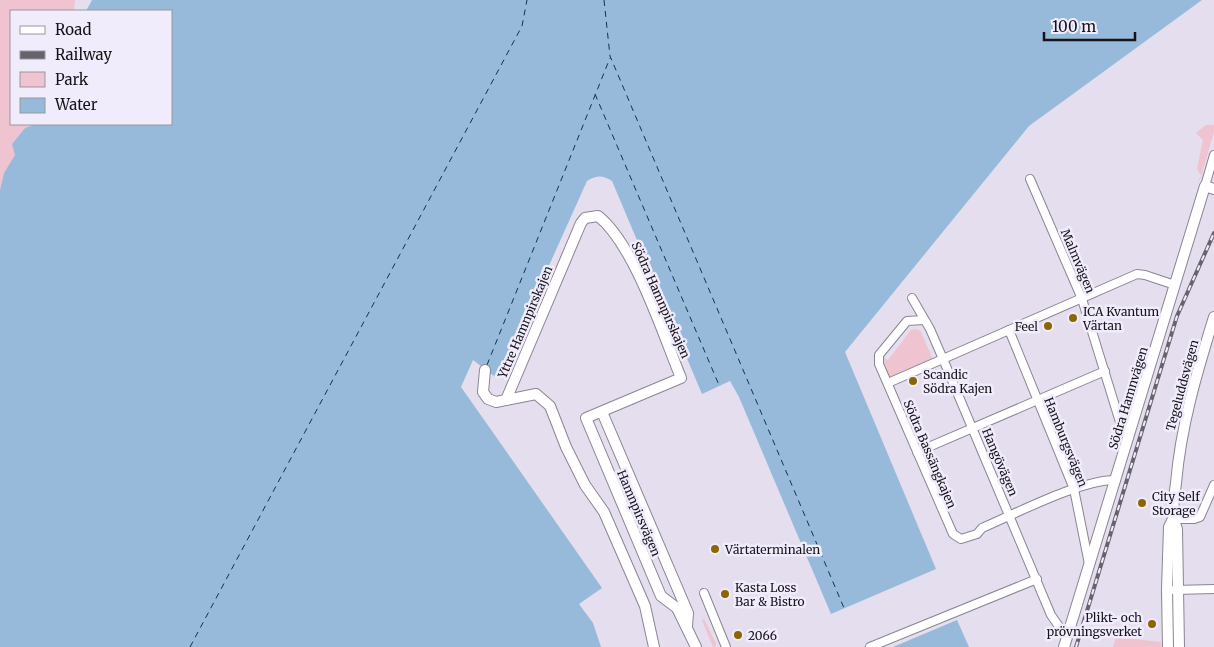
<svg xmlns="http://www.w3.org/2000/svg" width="1214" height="647" font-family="Merriweather,serif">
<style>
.green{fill:#efc3d0}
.water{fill:#97bada}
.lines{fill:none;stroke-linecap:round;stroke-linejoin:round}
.ferry{stroke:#0a3554;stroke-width:1;stroke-dasharray:6 5;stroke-linecap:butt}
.minor-casing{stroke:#8a8593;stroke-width:10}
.major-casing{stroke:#8a8593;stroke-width:12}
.minor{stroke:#fff;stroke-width:8}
.major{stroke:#fff;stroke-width:10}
.rail-casing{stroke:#67636d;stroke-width:4}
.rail{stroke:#f1ecfc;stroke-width:2;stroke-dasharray:5.5;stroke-linecap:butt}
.poi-dot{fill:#8a6605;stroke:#f1ecfc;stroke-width:2}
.labels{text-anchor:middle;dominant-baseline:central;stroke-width:5;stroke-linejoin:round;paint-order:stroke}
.street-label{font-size:12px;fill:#161419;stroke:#f1ecfc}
.poi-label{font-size:12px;fill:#161419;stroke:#f1ecfc;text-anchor:start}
</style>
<rect width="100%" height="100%" fill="#e4deee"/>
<g class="green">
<path d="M0,0H75L74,11H11V124H36L25,128L12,144L16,155L4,173L0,190Z"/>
<path d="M1206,125H1214V131L1201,177L1197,184L1201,175L1197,169L1203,140L1196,133Z"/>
<path d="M917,329L921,332L933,360L891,379L885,370L884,358L888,360L911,330Z"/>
<path d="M704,619L716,643L715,647H713L702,620Z"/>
<path d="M1116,637L1161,642V647H1113Z"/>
</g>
<g class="water">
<path d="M92,0H1202L1029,126L845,352L936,569L831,614L739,397L730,381L702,394L612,181C603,175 596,175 587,181L498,379L473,360L461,387L602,588L579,604L593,623L601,647H0V190L4,173L15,155L12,144L25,128L36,124H171V11H86Z"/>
<path d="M957,620L969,647H893Z"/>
</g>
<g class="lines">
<g class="ferry">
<path d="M604,0L610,56L844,608"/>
<path d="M595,94L719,385"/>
<path d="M487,365L610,58"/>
<path d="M190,647L522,26L527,0"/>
</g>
<defs>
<g id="minor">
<path d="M1030,179L1082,299L1120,422L1129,437"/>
<path d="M1205,186L1214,155"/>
<path d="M912,298L930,329L946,366L1051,615L1060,628L1069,631"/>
<path d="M924,320L907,321L879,355V364L953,534L961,539L977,534L982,528C1015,514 1082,479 1116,480"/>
<path d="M1009,330L1074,489L1089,564"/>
<path d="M888,383L1137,274L1145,275L1175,285"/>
<path d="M917,452L1105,371"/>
<path d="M1173,519H1194L1200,517L1214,485"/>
<path d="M1174,590L1214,589"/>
<path d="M704,593L726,647"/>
<path d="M870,647L1037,579"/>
</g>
<g id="major">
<path d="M485,370L483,392L488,399L496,402L536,394L550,406L566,447L585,485L604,512L645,606L654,647"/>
<path d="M506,400L581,223L585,218L598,216C634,244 663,334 681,378L586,418L661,596L677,608L696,647"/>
<path d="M602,412L688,613L687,626"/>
<path d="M1064,647L1205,186L1214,189"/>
<path d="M1168,647L1167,589L1169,527L1173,519"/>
<path d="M1179,647L1177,529C1171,514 1174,498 1176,483C1181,425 1197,372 1214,317"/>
</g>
</defs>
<use href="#minor" class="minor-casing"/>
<use href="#major" class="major-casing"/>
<use href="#minor" class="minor"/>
<use href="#major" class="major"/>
<defs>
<path id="rail" d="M1076,647L1177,316L1214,233"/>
</defs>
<use href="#rail" class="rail-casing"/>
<use href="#rail" class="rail"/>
</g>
<g class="poi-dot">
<circle cx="1073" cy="318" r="5"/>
<circle cx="1048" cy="326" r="5"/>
<circle cx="913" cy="381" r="5"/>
<circle cx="1142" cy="503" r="5"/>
<circle cx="715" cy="549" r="5"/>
<circle cx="725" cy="594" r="5"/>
<circle cx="1152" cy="624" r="5"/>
<circle cx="738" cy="635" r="5"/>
</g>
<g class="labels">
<g class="street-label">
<text transform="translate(1078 261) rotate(67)">Malmvägen</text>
<text transform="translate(661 300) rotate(66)">Södra Hamnpirskajen</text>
<text transform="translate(525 322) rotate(-67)">Yttre Hamnpirskajen</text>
<text transform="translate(1182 385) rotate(-75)">Tegeluddsvägen</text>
<text transform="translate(1128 398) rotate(-73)">Södra Hamnvägen</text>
<text transform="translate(1066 442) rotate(68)">Hamburgsvägen</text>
<text transform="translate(930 454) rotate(67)">Södra Bassängkajen</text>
<text transform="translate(1000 462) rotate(67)">Hangövägen</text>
<text transform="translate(639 513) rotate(67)">Hamnpirsvägen</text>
</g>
<g class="poi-label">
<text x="1083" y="311">ICA Kvantum<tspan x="1083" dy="14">Värtan</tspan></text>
<text x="1038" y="326" text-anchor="end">Feel</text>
<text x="923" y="374">Scandic<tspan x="923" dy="14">Södra Kajen</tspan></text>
<text x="1152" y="496">City Self<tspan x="1152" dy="14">Storage</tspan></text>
<text x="725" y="549">Värtaterminalen</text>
<text x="735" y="587">Kasta Loss<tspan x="735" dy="14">Bar &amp; Bistro</tspan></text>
<text x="1142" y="617" text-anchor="end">Plikt- och<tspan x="1142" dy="14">prövningsverket</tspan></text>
<text x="748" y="635">2066</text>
</g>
</g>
<rect x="10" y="10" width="162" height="115" fill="#f1ecfc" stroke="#9996a1"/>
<rect x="20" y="26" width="25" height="8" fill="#ffffff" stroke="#9996a1"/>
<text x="55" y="35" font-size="15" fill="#161419">Road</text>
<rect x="20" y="51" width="25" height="8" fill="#67636d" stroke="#9996a1"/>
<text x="55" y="60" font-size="15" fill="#161419">Railway</text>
<rect x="20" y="72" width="25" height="15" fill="#efc3d0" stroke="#9996a1"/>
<text x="55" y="85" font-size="15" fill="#161419">Park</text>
<rect x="20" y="98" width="25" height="15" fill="#97bada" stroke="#9996a1"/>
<text x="55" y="110" font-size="15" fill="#161419">Water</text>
<path d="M1044 32v8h91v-8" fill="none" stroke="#161419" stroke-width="2.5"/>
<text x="1052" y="32" font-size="15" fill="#161419" stroke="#f1ecfc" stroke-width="4" paint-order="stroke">100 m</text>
</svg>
